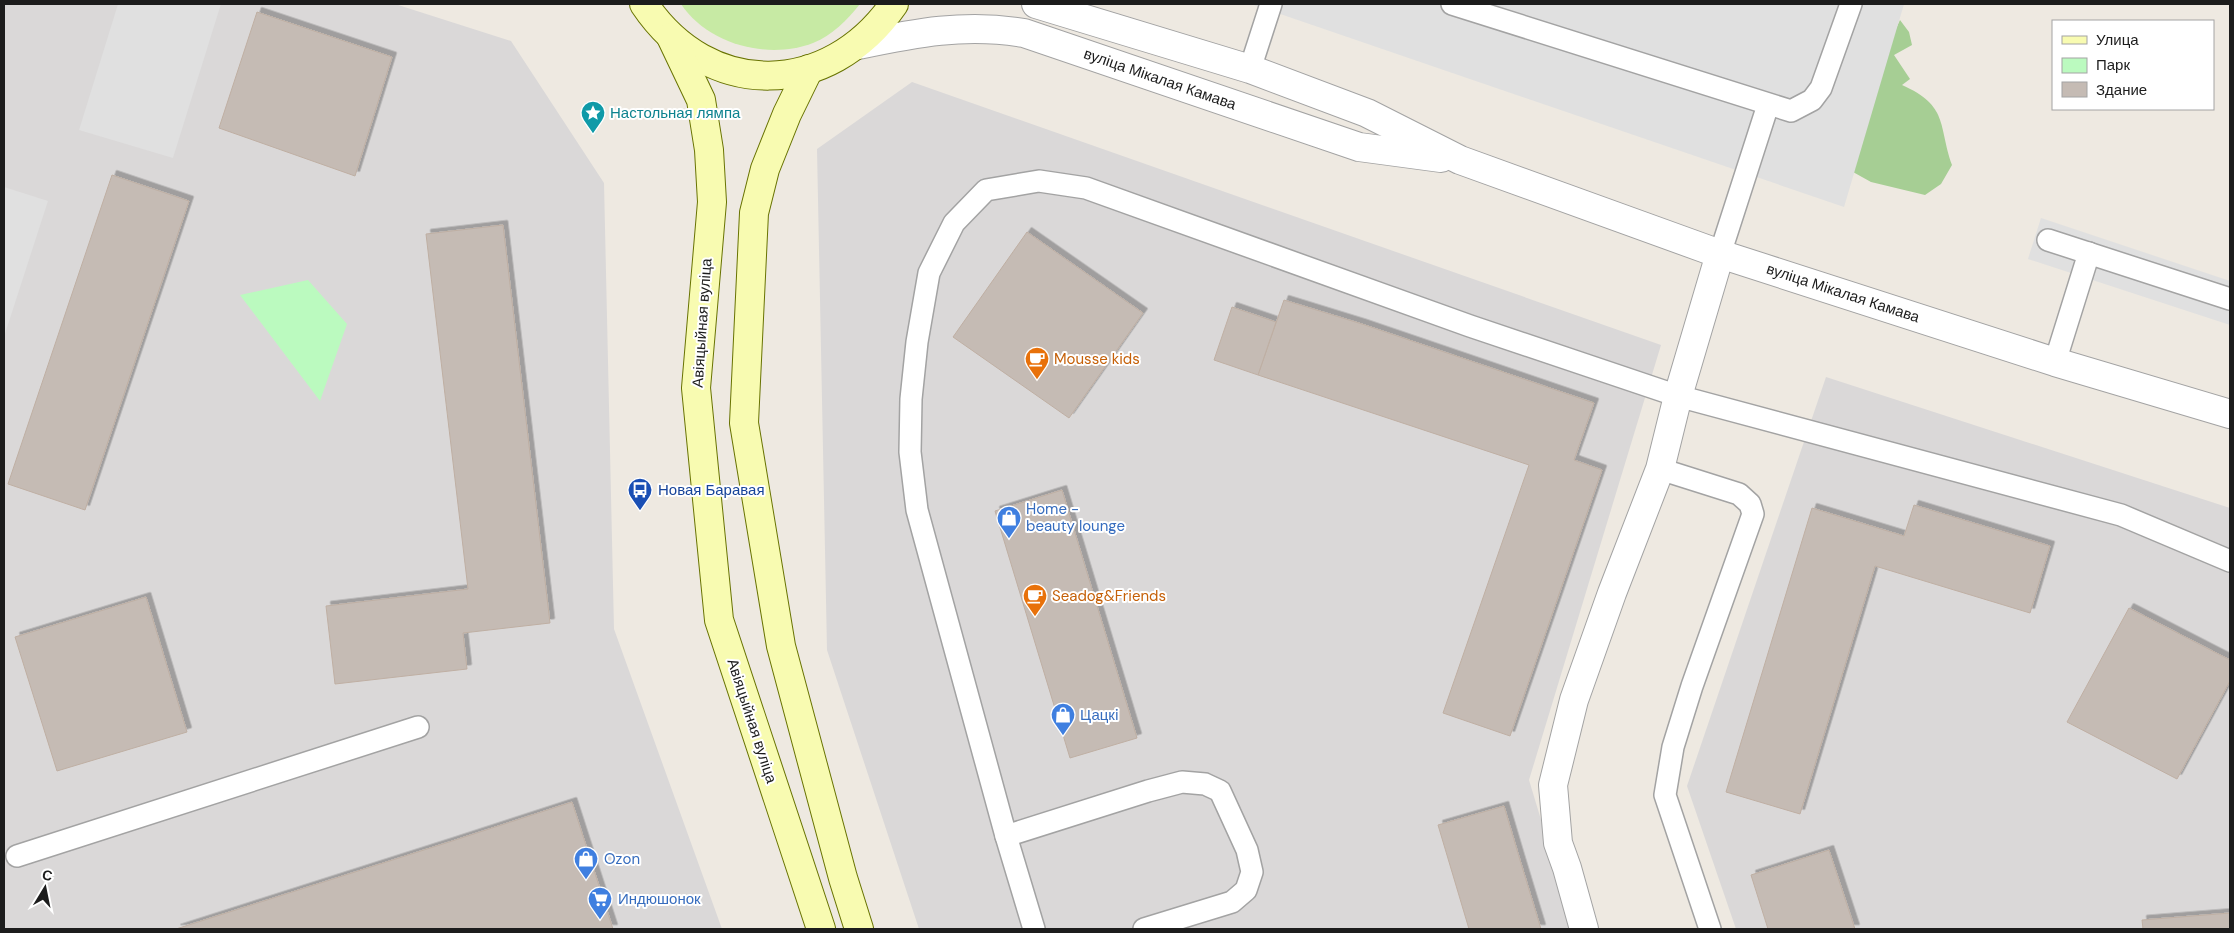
<svg xmlns="http://www.w3.org/2000/svg" width="2234" height="933" font-family="'DM Sans',sans-serif">
<style>
.residential{fill:#dad8d8}
.grass{fill:#c7eaa4}
.forest{fill:#a6ce94}
.park{fill:#bbfabf}
.parking{fill:#e0e0e0}
.building{fill:#c5bbb4;stroke:#bfafa3;filter:url(#shadow)}
.lines{fill:none;stroke-linecap:round;stroke-linejoin:round}
.service-casing{stroke:#a3a3a3;stroke-width:24}
.minor-casing{stroke:#a3a3a3;stroke-width:30}
.secondary-casing{stroke:#687302;stroke-width:30}
.service{stroke:#fff;stroke-width:21}
.minor{stroke:#fff;stroke-width:28}
.secondary{stroke:#f8fbb1;stroke-width:28}
.labels{text-anchor:middle;dominant-baseline:central;stroke-width:4;stroke-linejoin:round;paint-order:stroke}
.street-label{font-size:15px;fill:#1c1c1c;stroke:#fff}
.culture-label{font-size:15px;fill:#0d838f;stroke:#fff;text-anchor:start}
.food-label{font-size:15px;fill:#c56008;stroke:#fff;text-anchor:start}
.transit-label{font-size:15px;fill:#164399;stroke:#fff;text-anchor:start}
.shop-label{font-size:15px;fill:#366cbe;stroke:#fff;text-anchor:start}
</style>
<defs>
<filter id="shadow"><feDropShadow dx="4.5" dy="-4.5" stdDeviation="0" flood-color="#0004"/></filter>
</defs>
<rect width="100%" height="100%" fill="#eee9e1"/>
<g class="residential">
<path d="M4,4H395L511,41L604,183L614,629L722,929H4Z"/>
<path d="M912,82L1661,345L1529,780L1574,929H919L827,650L817,149Z"/>
<path d="M1826,377L2230,508V929H1736L1687,786Z"/>
</g>
<path class="grass" d="M681,4H860C847,20 833,35 813,43C769,60 708,45 681,4Z"/>
<path class="forest" d="M1900,20L1909,32L1912,45L1894,55L1910,79L1902,85C1949,106 1938,125 1952,165L1941,184L1925,195L1871,182L1835,162Z"/>
<path class="park" d="M308,280L347,324L320,401L240,295Z"/>
<g class="parking">
<path d="M118,4H221L173,158L79,130Z"/>
<path d="M1251,4H1904L1844,207Z"/>
<path d="M4,187L48,201L4,337Z"/>
<path d="M2041,218L2230,281V325L2028,259Z"/>
</g>
<g class="building">
<path d="M257,12L392,57L355,176L219,128Z"/>
<path d="M112,175L189,201L85,510L8,484Z"/>
<path d="M503,225L550,623L463,633L467,669L335,684L326,606L468,589L426,234Z"/>
<path d="M1027,232L1143,313L1069,418L953,337Z"/>
<path d="M1284,300L1362,324L1594,403L1574,460L1602,470L1510,736L1443,713L1529,465L1258,375Z"/>
<path d="M1232,307L1276,322L1258,375L1214,360Z"/>
<path d="M1062,490L1137,738L1070,758L995,511Z"/>
<path d="M1914,505L2050,546L2030,613L1875,566L1800,814L1726,792L1812,508L1904,536Z"/>
<path d="M146,597L187,732L57,771L15,637Z"/>
<path d="M2129,608L2230,660V681L2177,779L2067,722Z"/>
<path d="M572,802L613,929H176L449,842Z"/>
<path d="M1504,806L1520,860L1541,929H1469L1438,825Z"/>
<path d="M1829,850L1855,929H1768L1751,875Z"/>
<path d="M2230,913V929H2143L2142,920Z"/>
</g>
<g class="lines">
<defs>
<g id="service">
<path d="M1452,4L1791,111L1812,100L1821,88L1851,4"/>
<path d="M1250,69L1271,4"/>
<path d="M2048,240L2230,299"/>
<path d="M1720,254L1768,105"/>
<path d="M2055,362L2089,253"/>
<path d="M1660,469L1739,494L1750,504L1753,514L1692,686L1673,747L1665,795L1710,929"/>
<path d="M1006,836L1148,791L1182,782L1205,784L1220,791L1247,850L1252,872L1246,890L1232,902L1144,929"/>
<path d="M17,856L418,727"/>
<path d="M1034,929L1006,836L917,510L910,452L911,399L917,342L929,273L954,223L986,190L1039,181L1086,188L1470,326L1678,396L2121,515L2230,561"/>
</g>
<g id="minor">
<path d="M1036,4L1250,69L1367,113L1460,160L1720,254L2055,362L2230,414"/>
<path d="M858,45C915,33 965,23 1024,33L1359,147L1441,158"/>
<path d="M1584,929L1567,868L1558,843L1553,785L1574,700L1612,593L1660,469L1678,396L1720,254"/>
</g>
<g id="secondary">
<path d="M644,4C709,101 829,98 894,4"/>
<path d="M671,37L701,100L709,150L712,202L696,388L719,620L821,929"/>
<path d="M809,69L787,114L765,169L754,213L744,423L781,646L843,878L859,929"/>
</g>
</defs>
<use href="#service" class="service-casing"/>
<use href="#minor" class="minor-casing"/>
<use href="#secondary" class="secondary-casing"/>
<use href="#service" class="service"/>
<use href="#minor" class="minor"/>
<use href="#secondary" class="secondary"/>
</g>
<defs>
<symbol id="sight-pin" viewBox="-11 -11 22 30"><path d="M0 17L-7.5 6A9.5 9.5 0 1 1 7.5 6Z" fill="#0f9aa8" stroke="#fff"/><path d="M0-6L1.8-2.2L6-1.7L2.9 1.2L3.7 5.4L0 3.3L-3.7 5.4L-2.9 1.2L-6-1.7L-1.8-2.2Z" fill="#fff"/></symbol>
<symbol id="cafe-pin" viewBox="-11 -11 22 30"><path d="M0 17L-7.5 6A9.5 9.5 0 1 1 7.5 6Z" fill="#e8710a" stroke="#fff"/><path d="M-5.5-4.5H6V0H3Q3 3.5 0 3.5H-2.5Q-5.5 3.5-5.5 0ZM3-3.2v2h1.7v-2ZM-6 4.5H4V6H-6Z" fill="#fff"/></symbol>
<symbol id="bus-pin" viewBox="-11 -11 22 30"><path d="M0 17L-7.5 6A9.5 9.5 0 1 1 7.5 6Z" fill="#1a4fb4" stroke="#fff"/><path d="M-5-6H5V4H4V6H2V4H-2V6H-4V4H-5ZM-3.5-4V0h7V-4ZM-3.5 1.2v1.5H-2V1.2ZM2 1.2v1.5H3.5V1.2Z" fill="#fff"/></symbol>
<symbol id="shop-pin" viewBox="-11 -11 22 30"><path d="M0 17L-7.5 6A9.5 9.5 0 1 1 7.5 6Z" fill="#3f7fe0" stroke="#fff"/><path d="M-5-2.5h2.3a2.7 3.5 0 0 1 5.4 0H5L5.5 6h-11ZM-1.5-2.5h3a1.5 2.3 0 0 0-3 0Z" fill="#fff"/></symbol>
<symbol id="supermarket-pin" viewBox="-11 -11 22 30"><path d="M0 17L-7.5 6A9.5 9.5 0 1 1 7.5 6Z" fill="#3f7fe0" stroke="#fff"/><path d="M-6-5.5h2.5l.6 2H6L4.5 2H-2.5L-4.4-4H-6ZM-1.5 3.2a1.3 1.3 0 1 0 .1 0ZM3 3.2a1.3 1.3 0 1 0 .1 0Z" fill="#fff"/></symbol>
</defs>
<g fill-rule="evenodd">
<use href="#sight-pin" x="579" y="99" width="28" height="38"/>
<use href="#cafe-pin" x="1023" y="345" width="28" height="38"/>
<use href="#bus-pin" x="626" y="476" width="28" height="38"/>
<use href="#shop-pin" x="995" y="504" width="28" height="38"/>
<use href="#cafe-pin" x="1021" y="582" width="28" height="38"/>
<use href="#shop-pin" x="1049" y="701" width="28" height="38"/>
<use href="#shop-pin" x="572" y="845" width="28" height="38"/>
<use href="#supermarket-pin" x="586" y="885" width="28" height="38"/>
</g>
<g class="labels">
<g class="street-label">
<text transform="translate(1160 79) rotate(19)">вуліца Мікалая Камава</text>
<text transform="translate(1843 293) rotate(18)">вуліца Мікалая Камава</text>
<text transform="translate(702 323) rotate(-86)">Авіяцыйная вуліца</text>
<text transform="translate(752 721) rotate(72)">Авіяцыйная вуліца</text>
</g>
<g class="culture-label">
<text x="610" y="113">Настольная лямпа</text>
</g>
<g class="food-label">
<text x="1054" y="359">Mousse kids</text>
<text x="1052" y="596">Seadog&amp;Friends</text>
</g>
<g class="transit-label">
<text x="658" y="490">Новая Баравая</text>
</g>
<g class="shop-label">
<text x="1026" y="509">Home -<tspan x="1026" dy="17">beauty lounge</tspan></text>
<text x="1080" y="715">Цацкi</text>
<text x="604" y="859">Ozon</text>
<text x="618" y="899">Индюшонок</text>
</g>
</g>
<rect width="2234" height="933" fill="none" stroke="#1c1c1c" stroke-width="10"/>
<rect x="2052" y="20" width="162" height="90" fill="#ffffff" stroke="#a4a4a4"/>
<rect x="2062" y="36" width="25" height="8" fill="#f8fbb1" stroke="#a4a4a4"/>
<text x="2096" y="45" font-size="15" fill="#1c1c1c">Улица</text>
<rect x="2062" y="58" width="25" height="15" fill="#bbfabf" stroke="#a4a4a4"/>
<text x="2096" y="70" font-size="15" fill="#1c1c1c">Парк</text>
<rect x="2062" y="82" width="25" height="15" fill="#c5bbb4" stroke="#a4a4a4"/>
<text x="2096" y="95" font-size="15" fill="#1c1c1c">Здание</text>
<g transform="translate(45 888) rotate(10)" stroke="#ffffff" stroke-width="4" paint-order="stroke">
<path d="M0-4L9 19L0 12L-9 19Z" fill="#1c1c1c"/>
<text y="-8" font-size="14" font-weight="bold" text-anchor="middle" fill="#1c1c1c">С</text>
</g>
</svg>
